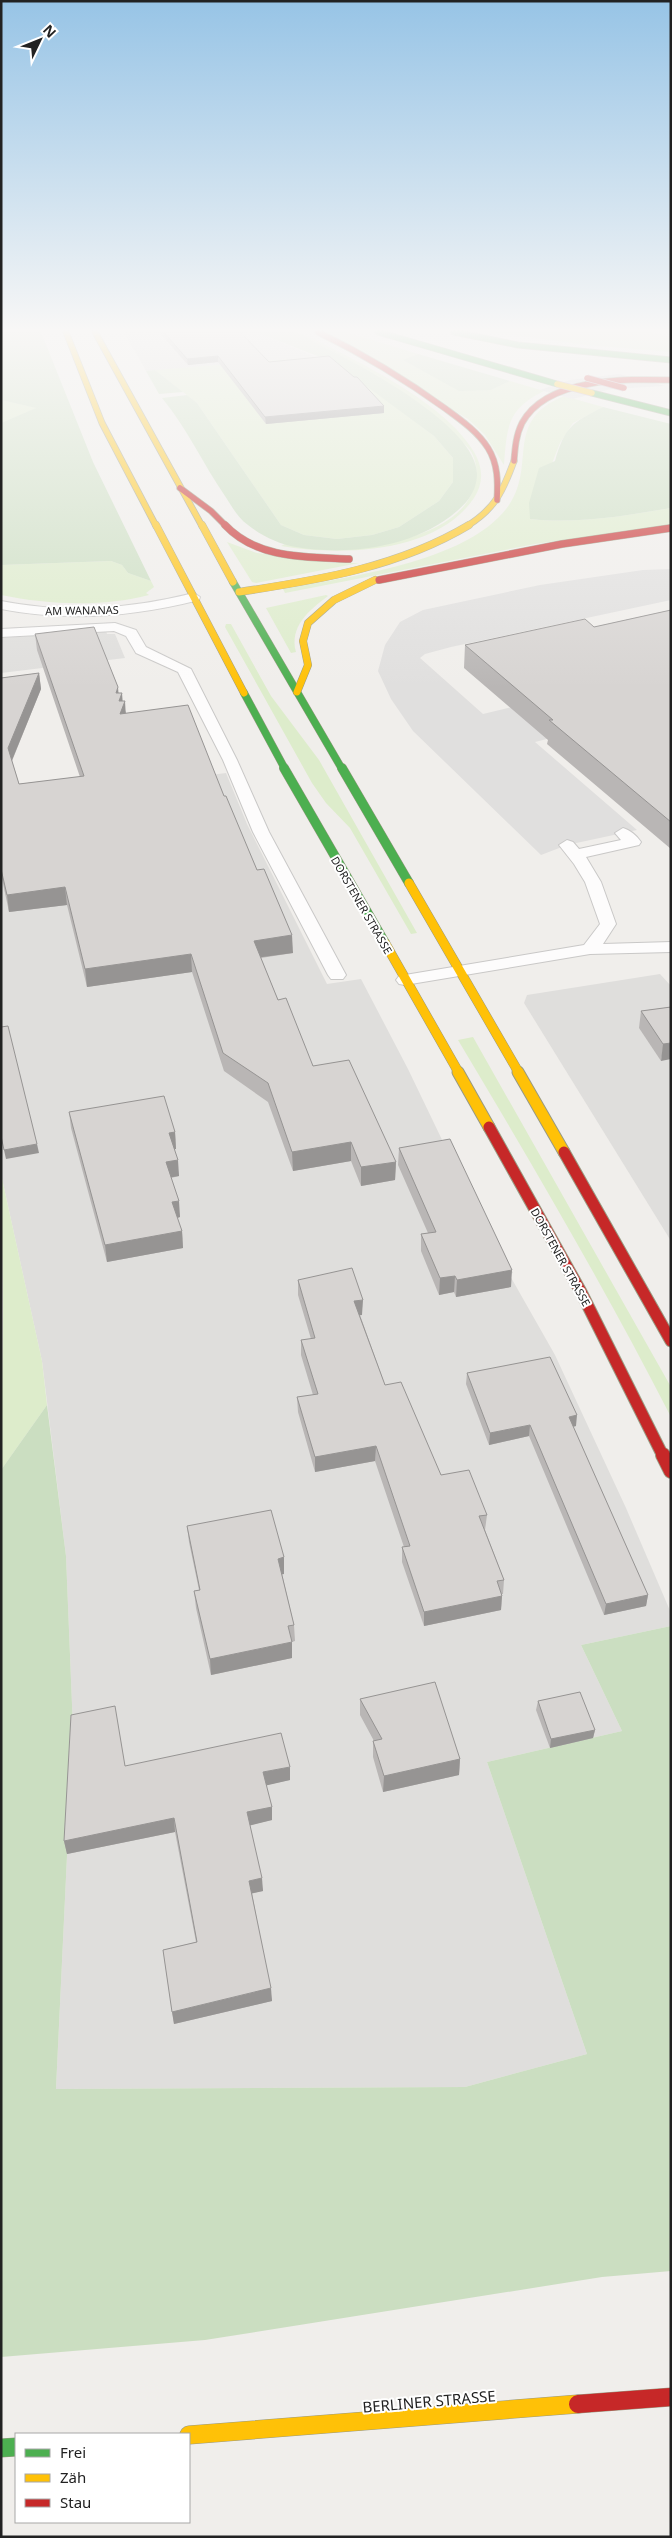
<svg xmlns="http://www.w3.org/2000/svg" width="672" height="2538" font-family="'Noto Sans',sans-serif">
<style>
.residential{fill:#dfdedc}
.grass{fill:#ddeccb}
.forest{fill:#cbdec1}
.parking{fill:#e0dfde}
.pier{fill:#dedddd}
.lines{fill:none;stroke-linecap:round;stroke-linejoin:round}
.lane-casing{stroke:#c9c8c7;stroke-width:2}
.fast-far3-casing{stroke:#999a82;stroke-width:7}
.fast-far2-casing{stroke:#999a82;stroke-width:8}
.fast-far1-casing{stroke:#999a82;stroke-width:10}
.fast-casing{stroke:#999a82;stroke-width:19}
.slow-far4-casing{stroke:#999a82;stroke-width:7}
.slow-far3-casing{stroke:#999a82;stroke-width:8}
.slow-far2-casing{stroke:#999a82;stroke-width:10}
.slow-far1-casing{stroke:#999a82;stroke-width:13}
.slow-casing{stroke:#999a82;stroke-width:19}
.jam-far4-casing{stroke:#999a82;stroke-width:7}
.jam-far3-casing{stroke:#999a82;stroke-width:8}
.jam-far2-casing{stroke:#999a82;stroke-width:13}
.jam-far1-casing{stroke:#999a82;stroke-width:16}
.jam-casing{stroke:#999a82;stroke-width:19}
.lane{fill:#fdfcfc;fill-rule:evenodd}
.fast-far3{stroke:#4caf50;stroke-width:5.5}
.fast-far2{stroke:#4caf50;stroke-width:7}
.fast-far1{stroke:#4caf50;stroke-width:9}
.fast{stroke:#4caf50;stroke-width:18}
.slow-far4{stroke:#ffc107;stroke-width:5.5}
.slow-far3{stroke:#ffc107;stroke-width:7}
.slow-far2{stroke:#ffc107;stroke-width:9}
.slow-far1{stroke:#ffc107;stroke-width:11}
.slow{stroke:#ffc107;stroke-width:18}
.jam-far4{stroke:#c62828;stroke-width:5.5}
.jam-far3{stroke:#c62828;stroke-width:7}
.jam-far2{stroke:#c62828;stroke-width:11}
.jam-far1{stroke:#c62828;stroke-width:14}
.jam{stroke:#c62828;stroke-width:18}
.rail-casing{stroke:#ccc;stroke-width:3}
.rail{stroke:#fff;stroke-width:2;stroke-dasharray:5.5;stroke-linecap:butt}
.slow-bridge-casing{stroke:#c5a2ac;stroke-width:7;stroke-linecap:butt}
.jam-bridge-casing{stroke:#c5a2ac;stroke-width:7;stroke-linecap:butt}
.slow-bridge{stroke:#ffc107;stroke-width:5.5}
.jam-bridge{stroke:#c62828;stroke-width:5.5}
.wall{fill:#b9b6b5}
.shaded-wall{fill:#969493}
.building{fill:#d7d4d2;stroke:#969493}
.labels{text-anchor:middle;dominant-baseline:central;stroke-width:4;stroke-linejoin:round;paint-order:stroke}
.far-street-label{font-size:11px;fill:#222;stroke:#fff}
.near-street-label{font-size:15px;fill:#222;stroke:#fff}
</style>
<rect width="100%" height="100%" fill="#f0eeeb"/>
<g class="residential">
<path d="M124,332H256L316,357L146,371Z"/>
<path d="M106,631L107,634H115L125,658L1,673V638Z"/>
<path d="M226,773L247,824L327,984L361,979L408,1069L458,1173L506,1258L513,1273L509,1274L555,1355L626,1508L671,1613V1626L581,1645L622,1731L487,1762L587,2054L465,2087L56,2089L73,1729L66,1556L42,1361L1,1174V801Z"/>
<path d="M660,974L671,986V1241L524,1003L527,995Z"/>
</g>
<g class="grass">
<path d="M294,332L308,336C358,362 445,402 474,452C483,467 484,483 474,498C436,554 341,556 281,546L285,544C333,556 454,546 473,490C478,477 478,462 470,450C463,441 450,432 442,425C393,381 352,361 294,332Z"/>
<path d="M326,332H346L418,354L404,360L433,375L491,390L510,381L544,391C507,409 507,427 504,465L485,435L468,419Z"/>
<path d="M491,332H651L671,337V352L587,345Z"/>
<path d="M316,357L335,363L393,405L434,436L453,458V482L439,501L399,527L372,535L337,539L304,535L281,525L197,403L155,370Z"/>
<path d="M564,396L603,407L573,423L560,443L530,519C577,524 624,516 671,508V525L535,544L285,593L283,589C347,577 470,562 509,505C537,464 503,421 564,396Z"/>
<path d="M1,400L37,408L1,423Z"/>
<path d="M227,542L257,553L332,563H359L256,583L252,582Z"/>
<path d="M111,561L122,565L128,573L151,581L154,587L146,593L149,595C103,607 49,605 1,595V565Z"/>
<path d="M326,595L328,596C309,610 289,627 296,652L291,653L266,608Z"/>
<path d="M226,624H231L271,696L319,760L417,933L411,934L350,828L326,803L312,783L225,627Z"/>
<path d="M473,1037L671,1387V1417C605,1288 532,1164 458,1040Z"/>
<path d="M1,1174L42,1361L47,1405L1,1470L3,1310Z"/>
</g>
<g class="forest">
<path d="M1,332H41L93,462L151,581L128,573L122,565L111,561L1,565V423L36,408L1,400Z"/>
<path d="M256,332C268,332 282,330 293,332C303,334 315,343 324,347C362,366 480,428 477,476C476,491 468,502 457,511C416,547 349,556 296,547C279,544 262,536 248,525C238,518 232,507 225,496C203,464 187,428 162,398L187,395L197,403L281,525L304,535L337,539L372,535L399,527L439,501L453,482V458L434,436L335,363Z"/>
<path d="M418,354L510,381L491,390L459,391L403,360Z"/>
<path d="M155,370L183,392L159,394L146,371Z"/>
<path d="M603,407L671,424V508C624,516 577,524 530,519L529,503L539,468L555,461C565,426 572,423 603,407Z"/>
<path d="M47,1405L66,1556L73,1729L56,2089L465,2087L587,2054L487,1762L622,1731L581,1645L671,1626V2271L602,2277L205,2340L1,2357V1470Z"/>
</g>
<path class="parking" d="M671,569V600L451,647L425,654L420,658L483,714L631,679L669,708L535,742L637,830L567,845L541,855L413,731L391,699L378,671L385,645L400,622L423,610L540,585L643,570Z"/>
<path class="pier" d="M619,374L665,386L611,389L573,399L540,390L570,380Z"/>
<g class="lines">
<defs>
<g id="lane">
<path d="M194,593L200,597L199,600C132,617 68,622 1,609V601C67,614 129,609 194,593Z"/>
<path d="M115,623L136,630L146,647L191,669L237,760L269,832L346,975L343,979H331L328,975L253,832L223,760L178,672L136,653L126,636L114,631L1,637V629Z"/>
<path d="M623,828C630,830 637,836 641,842L639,845L586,857L601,882L616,924L603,944L671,942V952L590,954L405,985L399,984L396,980L399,976L405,975L584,945L600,924L585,882L574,864L559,845L567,840L573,842L579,849L621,840L615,833Z"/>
</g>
<g id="fast-far3">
<path d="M378,332L557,384"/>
<path d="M454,332L518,345L671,360"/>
<path d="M592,393L671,413"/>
</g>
<g id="fast-far2">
<path d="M233,582L342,769"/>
<path d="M244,693L285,769"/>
</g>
<g id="fast-far1">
<path d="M284,768L385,943"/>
<path d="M342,768L409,883"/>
</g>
<path id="fast" d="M1,2448L16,2447"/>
<g id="slow-far4">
<path d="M66,332L102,423L156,526"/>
<path d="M95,332L202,526"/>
<path d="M467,526C495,509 503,491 514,461"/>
</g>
<g id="slow-far3">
<path d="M156,525L244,693"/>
<path d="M202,525L233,582"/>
<path d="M239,592C319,580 399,567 469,525"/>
<path d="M297,692L308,665L303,641L308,623L334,600L375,580"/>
</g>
<g id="slow-far2">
<path d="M409,883L519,1073"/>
<path d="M385,943L459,1073"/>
</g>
<g id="slow-far1">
<path d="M458,1072L489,1127"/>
<path d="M518,1072L564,1152"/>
</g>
<path id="slow" d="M189,2435L578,2404"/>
<g id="jam-far4">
<path d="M318,332C363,354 406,380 446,409C461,420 478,432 488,448C498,464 498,482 497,500"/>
<path d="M514,461C515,448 516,435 522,423C547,377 626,379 671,380"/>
<path d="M180,488L211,511L226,526"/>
</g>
<g id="jam-far3">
<path d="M225,525C257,559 305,557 349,559"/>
<path d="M379,580L562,544L671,528"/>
</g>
<g id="jam-far2">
<path d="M489,1127L581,1292L663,1456"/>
<path d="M564,1152L671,1341"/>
</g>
<path id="jam-far1" d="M663,1455L671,1471"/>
<path id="jam" d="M578,2404L671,2397"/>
</defs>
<use href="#lane" class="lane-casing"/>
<use href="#fast-far3" class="fast-far3-casing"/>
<use href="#fast-far2" class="fast-far2-casing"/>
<use href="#fast-far1" class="fast-far1-casing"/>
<use href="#fast" class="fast-casing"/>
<use href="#slow-far4" class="slow-far4-casing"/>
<use href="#slow-far3" class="slow-far3-casing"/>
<use href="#slow-far2" class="slow-far2-casing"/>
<use href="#slow-far1" class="slow-far1-casing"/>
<use href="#slow" class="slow-casing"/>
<use href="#jam-far4" class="jam-far4-casing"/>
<use href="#jam-far3" class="jam-far3-casing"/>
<use href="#jam-far2" class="jam-far2-casing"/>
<use href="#jam-far1" class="jam-far1-casing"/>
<use href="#jam" class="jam-casing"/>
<use href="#lane" class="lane"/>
<use href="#fast-far3" class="fast-far3"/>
<use href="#fast-far2" class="fast-far2"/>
<use href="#fast-far1" class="fast-far1"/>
<use href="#fast" class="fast"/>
<use href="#slow-far4" class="slow-far4"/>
<use href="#slow-far3" class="slow-far3"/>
<use href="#slow-far2" class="slow-far2"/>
<use href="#slow-far1" class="slow-far1"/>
<use href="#slow" class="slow"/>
<use href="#jam-far4" class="jam-far4"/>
<use href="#jam-far3" class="jam-far3"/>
<use href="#jam-far2" class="jam-far2"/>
<use href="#jam-far1" class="jam-far1"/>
<use href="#jam" class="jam"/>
<defs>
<path id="rail" d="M667,332L671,333"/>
</defs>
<use href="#rail" class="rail-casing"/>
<use href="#rail" class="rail"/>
<defs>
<path id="slow-bridge" d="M557,384L592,393"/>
<path id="jam-bridge" d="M587,378L624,388"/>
</defs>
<use href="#slow-bridge" class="slow-bridge-casing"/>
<use href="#jam-bridge" class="jam-bridge-casing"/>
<use href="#slow-bridge" class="slow-bridge"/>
<use href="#jam-bridge" class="jam-bridge"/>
</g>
<g class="wall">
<path d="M159,332H240L269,362L354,377L384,406V413L266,424L218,362L188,365Z"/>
<path d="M671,610V849L547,744L548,740L464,668L465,645L594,627Z"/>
<path d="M35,634L119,693L122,701L126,713L224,796L293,953L261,958L278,1000L313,1066L396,1162L395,1180L361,1186L351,1161L293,1171L268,1102L224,1071L192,972L87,987L67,905L9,912L1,874V678L39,673L41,689L12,761L19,784L80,777L37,650Z"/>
<path d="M671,1007L661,1061L639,1028L641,1011Z"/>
<path d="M69,1112L175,1132L176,1149H174L179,1176L171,1178L180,1217L177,1218L182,1231L183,1248L107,1262L71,1128Z"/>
<path d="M399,1148L511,1287L456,1297L454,1292L439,1295L421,1251V1234L428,1233L398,1165Z"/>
<path d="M298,1280L362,1315H360L385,1385L441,1475L487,1515L485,1530L504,1580L503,1594H502L501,1610L424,1626L402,1562V1547H404L375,1461L315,1472L298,1412L297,1397L313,1395L301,1355V1340L311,1339L298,1295Z"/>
<path d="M467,1373L576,1426L573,1427L648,1595L646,1606L604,1615L529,1436L489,1445L466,1384Z"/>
<path d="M187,1526L284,1557V1574H282L294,1625L295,1641L292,1642V1658L211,1675L196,1608L194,1591L199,1590L189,1542Z"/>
<path d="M360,1699L460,1759L459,1775L383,1792L373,1757V1741H374L360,1715Z"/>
<path d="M538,1701L595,1730L593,1738L550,1748L536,1710Z"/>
<path d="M125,1766L290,1780L266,1785L272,1807V1820L250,1825L263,1891L252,1893L272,2001L174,2024L163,1950L196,1942L175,1832L67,1854L64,1841Z"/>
</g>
<g class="shaded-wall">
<path d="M218,356V362L188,365L187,359Z"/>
<path d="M384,406V413L266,424L265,417Z"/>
<path d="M39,673L41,689L10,765L8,748Z"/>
<path d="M118,687L119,700L122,693L123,706L125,701L126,718L121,730L116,693Z"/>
<path d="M65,887L67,905L9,912L7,895Z"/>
<path d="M292,935L293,953L255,958L254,941Z"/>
<path d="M191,954L192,972L87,987L85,969Z"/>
<path d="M671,1043V1059L661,1061L663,1044Z"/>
<path d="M175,1132L176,1149L171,1150L169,1133Z"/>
<path d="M351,1142V1161L293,1171L292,1152Z"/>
<path d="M37,1144L39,1153L6,1159L4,1150Z"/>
<path d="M178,1160L179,1176L167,1178L166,1162Z"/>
<path d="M396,1162L395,1180L361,1186V1167Z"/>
<path d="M179,1201L180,1217L174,1219L172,1202Z"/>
<path d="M182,1231L183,1248L107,1262L105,1245Z"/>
<path d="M512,1270L511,1287L456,1297L457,1280Z"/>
<path d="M455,1276L454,1292L439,1295L440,1278Z"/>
<path d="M363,1300L362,1315L354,1316V1301Z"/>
<path d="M577,1415L576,1426L567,1428L569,1417Z"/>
<path d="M530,1425L529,1436L489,1445L490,1433Z"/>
<path d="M376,1446L375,1461L315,1472V1457Z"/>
<path d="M284,1557V1574L279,1575L278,1559Z"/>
<path d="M648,1595L646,1606L604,1615L606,1604Z"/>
<path d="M502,1596L501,1610L424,1626V1612Z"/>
<path d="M292,1642V1658L211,1675L210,1659Z"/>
<path d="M595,1730L593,1738L550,1748L551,1739Z"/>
<path d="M460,1759L459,1775L383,1792L384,1776Z"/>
<path d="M290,1767V1780L264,1786L263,1772Z"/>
<path d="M272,1807V1820L248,1826L247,1812Z"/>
<path d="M174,1818L175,1832L67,1854L64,1841Z"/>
<path d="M262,1878L263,1891L250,1894L249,1881Z"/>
<path d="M271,1988L272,2001L174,2024L172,2012Z"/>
</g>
<g class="building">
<path d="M164,332H240L269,362L329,356L354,377H357L384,406L265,417L218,356L187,359Z"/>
<path d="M671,610V822L549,720H553L465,645L585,619L594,627Z"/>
<path d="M94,627L118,687L116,693H122L119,701H125L120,714L188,705L224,796H226L257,870L264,869L292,935L254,941L278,1000L286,998L313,1066L349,1060L396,1162L361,1167L351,1142L292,1152L268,1083L223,1053L191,954L85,969L65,887L7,895L1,869V678L39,673L8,748L19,784L84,776L35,634Z"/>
<path d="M671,1007V1043L663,1044L641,1011Z"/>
<path d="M8,1026L37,1144L4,1150L1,1136V1027Z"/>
<path d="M164,1096L175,1132L169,1133L178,1160L166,1162L179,1201L172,1202L182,1231L105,1245L69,1112Z"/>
<path d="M450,1139L512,1270L457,1280L455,1276L440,1278L421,1234L436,1232L399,1148Z"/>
<path d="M352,1268L363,1300L354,1301L385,1385L401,1382L441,1475L469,1470L487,1515L479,1516L504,1580L497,1581L502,1596L424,1612L402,1547L410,1546L376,1446L315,1457L297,1397L318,1394L301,1340L315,1338L298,1280Z"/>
<path d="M550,1357L577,1415L569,1417L648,1595L606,1604L530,1425L490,1433L467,1373Z"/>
<path d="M271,1510L284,1557L278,1559L294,1625L288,1626L292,1642L210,1659L194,1591L200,1590L187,1526Z"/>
<path d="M435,1682L460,1759L384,1776L373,1741L382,1739L360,1699Z"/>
<path d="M580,1692L595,1730L551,1739L538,1701Z"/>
<path d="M115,1706L125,1766L281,1733L290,1767L263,1772L272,1807L247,1812L262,1878L249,1881L271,1988L172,2012L163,1950L197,1942L174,1818L64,1841L71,1715Z"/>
</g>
<linearGradient id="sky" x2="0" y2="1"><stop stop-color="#97c4e6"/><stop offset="0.48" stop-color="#f8f7f6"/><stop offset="1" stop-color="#f8f7f6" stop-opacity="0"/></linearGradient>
<rect width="672" height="688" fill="url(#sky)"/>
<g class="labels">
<g class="far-street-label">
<text transform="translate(82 610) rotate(-1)">AM WANANAS</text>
<text transform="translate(362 905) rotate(60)">DORSTENER STRASSE</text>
<text transform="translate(561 1257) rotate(61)">DORSTENER STRASSE</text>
</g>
<g class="near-street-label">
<text transform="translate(429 2401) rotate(-5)">BERLINER STRASSE</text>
</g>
</g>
<rect width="672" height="2538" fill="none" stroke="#222222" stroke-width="5"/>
<rect x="15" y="2433" width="175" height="90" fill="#ffffff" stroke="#a7a7a7"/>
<rect x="25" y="2449" width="25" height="8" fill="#4caf50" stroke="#a7a7a7"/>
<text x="60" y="2458" font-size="15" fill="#222222">Frei</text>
<rect x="25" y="2474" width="25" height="8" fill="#ffc107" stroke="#a7a7a7"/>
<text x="60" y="2483" font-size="15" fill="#222222">Zäh</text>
<rect x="25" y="2499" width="25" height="8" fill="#c62828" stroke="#a7a7a7"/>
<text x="60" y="2508" font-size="15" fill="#222222">Stau</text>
<g transform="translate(40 40) rotate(47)" stroke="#ffffff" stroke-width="4" paint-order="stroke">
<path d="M0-4L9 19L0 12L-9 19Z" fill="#222222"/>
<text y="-8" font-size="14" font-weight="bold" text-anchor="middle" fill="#222222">N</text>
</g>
</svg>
